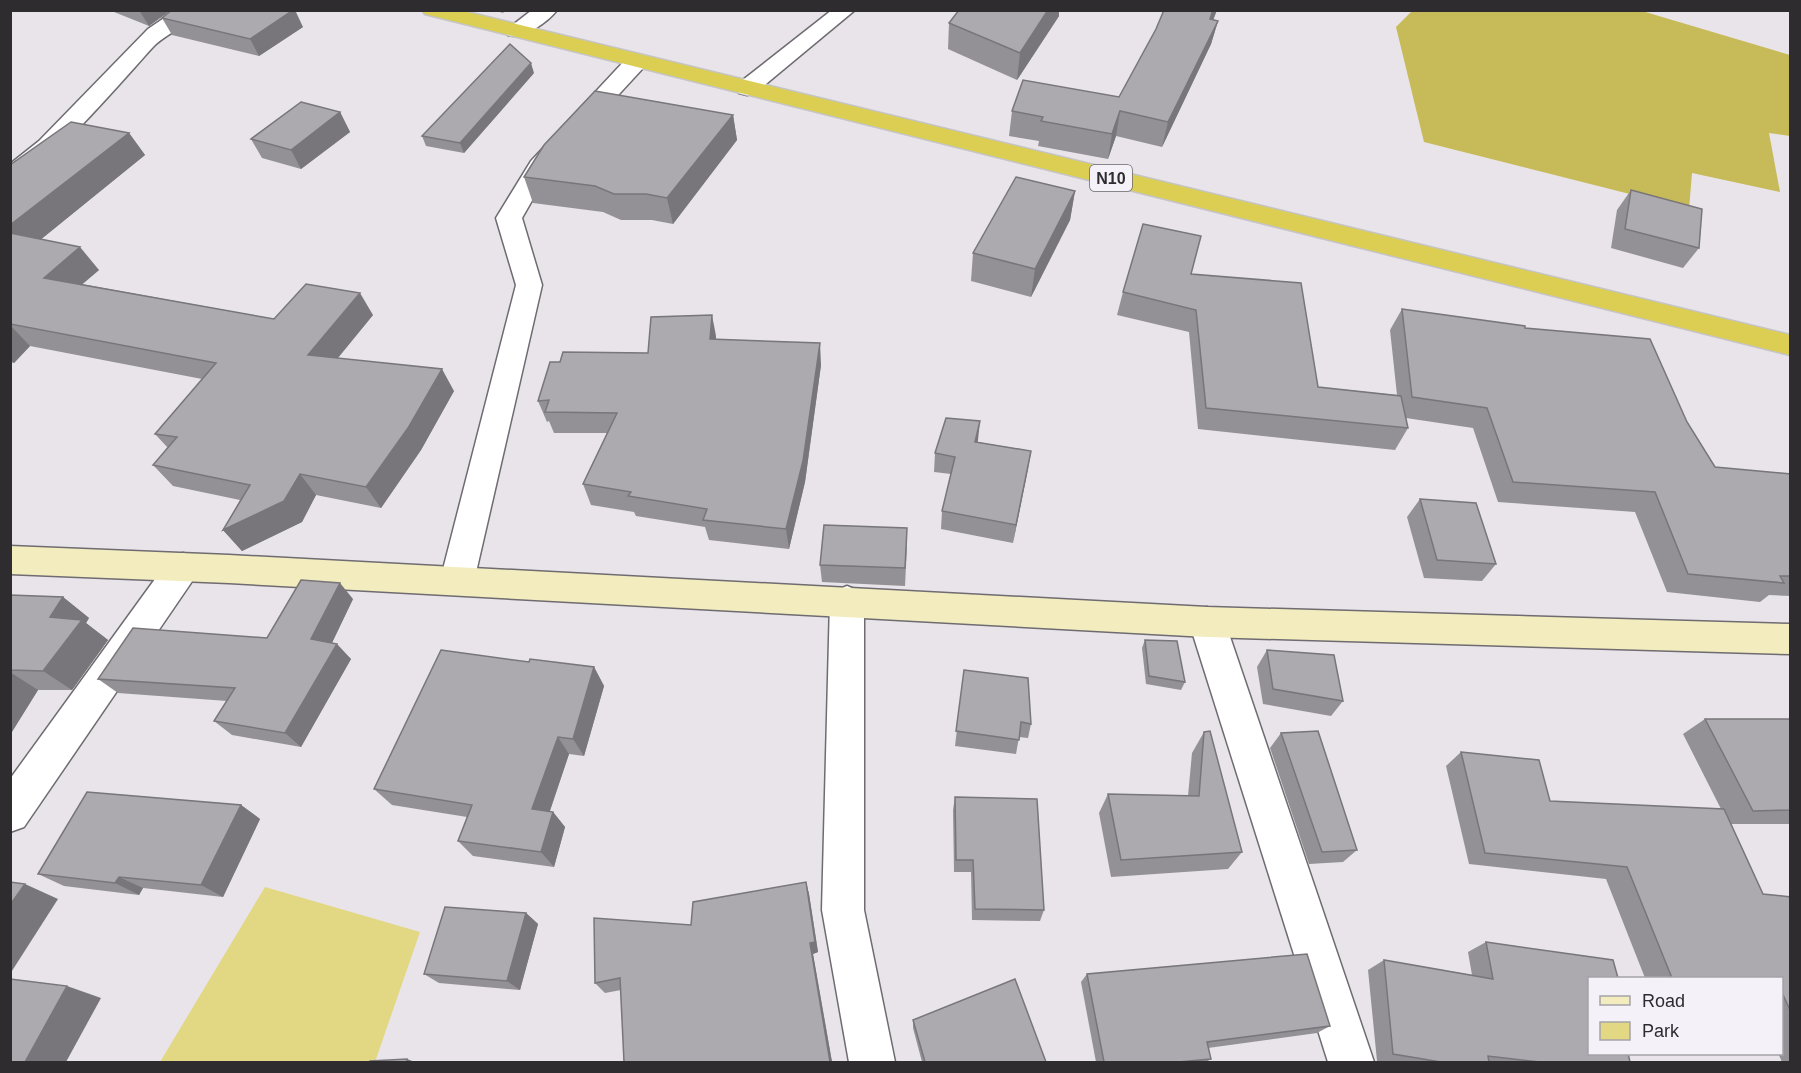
<svg xmlns="http://www.w3.org/2000/svg" width="1801" height="1073" font-family="Helvetica,sans-serif">
<style>
.green{fill:#e2d782}
.forest{fill:#c7ba58}
.lines{fill:none;stroke-linecap:round;stroke-linejoin:round}
.minor-casing{stroke:#6e6b71;stroke-width:3}
.secondary-casing{stroke:#6e6b71;stroke-width:3}
.trunk-casing{stroke:#c4c4c5;stroke-width:3}
.minor{fill:#fff;fill-rule:evenodd}
.secondary{fill:#f2ecbe;fill-rule:evenodd}
.trunk{fill:#dcce52;fill-rule:evenodd}
.wall{fill:#949196}
.shaded-wall{fill:#78767a}
.building{fill:#aca9af;stroke:#78767a;stroke-width:1.5}
.labels{text-anchor:middle;dominant-baseline:central;stroke-width:5;stroke-linejoin:round;paint-order:stroke}
.shield{fill:#f5f1f8;stroke:#6a676b;stroke-width:1.5}
.shield-label{font-size:16px;font-weight:bold;fill:#2e2c2f}
</style>
<rect width="100%" height="100%" fill="#e8e4ea"/>
<path class="green" d="M265,887L420,932L375,1062H160Z"/>
<path class="forest" d="M1412,11H1642L1790,55V136L1769,133L1780,192L1692,173L1689,209L1424,142L1396,27Z"/>
<g class="lines">
<defs>
<g id="minor">
<path d="M176,10H201C191,25 166,33 153,47C127,75 41,177 10,184V164L39,141L148,29Z"/>
<path d="M532,10H557C547,23 523,39 508,35L505,31Z"/>
<path d="M832,10H855L755,93L747,95L739,93L736,88L739,83Z"/>
<path d="M636,56L644,57L647,62L644,67L550,169L522,218L542,285L474,581L469,591L457,595L445,591L440,581L516,285L496,218L531,161L628,57Z"/>
<path d="M183,553L195,557L200,567L195,577L24,827L10,832V779L171,557Z"/>
<path d="M847,586L859,591L864,601V910L895,1062H849L822,910L830,601L835,591Z"/>
<path d="M1207,607L1219,611L1225,622L1374,1062H1328L1189,622L1195,611Z"/>
</g>
<path id="secondary" d="M10,546L229,555L1207,607L1790,624V654L1207,637L229,583L10,574Z"/>
<path id="trunk" d="M422,10H459L1790,335V355L425,14Z"/>
</defs>
<use href="#minor" class="minor-casing"/>
<use href="#secondary" class="secondary-casing"/>
<use href="#trunk" class="trunk-casing"/>
<use href="#minor" class="minor"/>
<use href="#secondary" class="secondary"/>
<use href="#trunk" class="trunk"/>
</g>
<g class="wall">
<path d="M109,10H171L149,26Z"/>
<path d="M493,10H506L503,13Z"/>
<path d="M1217,10L1213,20L1218,21L1211,44L1162,147L1116,136L1108,159L1038,146L1039,141L1009,136L1012,111L1119,97Z"/>
<path d="M1059,16L1017,80L948,49L949,23Z"/>
<path d="M162,18L303,27L259,56L172,35Z"/>
<path d="M534,73L464,153L426,146L422,136Z"/>
<path d="M340,112L350,132L301,169L262,158L251,139Z"/>
<path d="M733,115L737,140L673,224L652,220H621L603,212L533,203L524,177Z"/>
<path d="M129,133L145,155L41,239L99,270L82,284L274,319L373,315L338,358L454,391L421,450L381,508L316,495L302,522L242,551L223,530L240,500L173,486L153,465L168,448L155,434L202,379L30,346L14,363L10,362V165Z"/>
<path d="M1631,190L1699,248L1683,268L1611,248L1617,210Z"/>
<path d="M1075,191L1070,220L1031,297L971,281L973,253Z"/>
<path d="M1191,274L1318,387L1397,395L1390,330L1402,309L1525,328L1687,422L1715,467L1791,474V596L1769,595L1760,602L1667,592L1635,512L1498,502L1473,428L1406,418L1408,428L1395,450L1198,429L1189,332L1117,315L1123,292Z"/>
<path d="M716,336V340L821,365L805,482L789,549L709,540L705,527L636,516L634,512L591,505L583,484L607,433H554L549,421L547,422L538,401L560,362L648,353Z"/>
<path d="M978,442L1031,451L1013,543L941,529L942,511L951,474L934,472L935,453Z"/>
<path d="M1420,499L1496,564L1482,581L1424,578L1407,517Z"/>
<path d="M907,546L905,586L822,582L820,565Z"/>
<path d="M10,595L63,597L89,618L86,623L108,640L72,690H38L10,735Z"/>
<path d="M353,599L332,643L351,659L301,747L232,735L214,721L227,701L118,693L98,679L267,638Z"/>
<path d="M1145,640L1185,682L1181,690L1146,684L1142,648Z"/>
<path d="M1267,650L1343,701L1331,716L1263,704L1257,667Z"/>
<path d="M529,662L594,667L604,686L584,756L569,754L550,811L553,812L565,827L554,867L473,856L458,841L467,817L392,805L374,789Z"/>
<path d="M964,670L1031,724L1028,738L1019,737L1016,754L955,746Z"/>
<path d="M1705,719H1791V824H1731L1763,894L1791,897V1062H1782L1778,1053H1782V978H1645L1606,879L1469,864L1446,766L1461,752L1550,801L1721,809L1683,734Z"/>
<path d="M1204,732L1242,852L1228,869L1111,877L1099,813L1108,794L1188,796L1192,753Z"/>
<path d="M1281,733L1357,850L1343,862L1309,864L1270,748Z"/>
<path d="M955,797L1044,910L1040,921L972,920L971,872H954L953,810Z"/>
<path d="M241,805L260,819L223,897L143,888L139,895L64,886L38,874Z"/>
<path d="M806,882L809,894L818,952L813,954L832,1062H624L621,990L605,993L595,983L691,925Z"/>
<path d="M526,913L538,924L520,990L439,983L424,974Z"/>
<path d="M1486,942L1590,978L1630,1062H1385L1377,1061L1368,970L1384,960L1472,975L1468,952Z"/>
<path d="M1087,974L1330,1026L1317,1033L1208,1048L1211,1059L1206,1062H1096L1081,982Z"/>
<path d="M913,1020L1046,1062H922L913,1028Z"/>
</g>
<g class="shaded-wall">
<path d="M139,10H171L149,26Z"/>
<path d="M293,10H295L303,27L259,56L250,39Z"/>
<path d="M1046,10H1059V16L1017,80L1020,53Z"/>
<path d="M1213,10H1217L1204,43L1210,19Z"/>
<path d="M1218,21L1211,44L1162,147L1168,122Z"/>
<path d="M531,63L534,73L464,153L460,143Z"/>
<path d="M1120,111L1116,136L1108,159L1112,134Z"/>
<path d="M340,112L350,132L301,169L291,150Z"/>
<path d="M733,115L737,140L673,224L667,198Z"/>
<path d="M129,133L145,155L23,254L10,240V225Z"/>
<path d="M1075,191L1070,220L1031,297L1035,269Z"/>
<path d="M80,247L99,270L64,300L44,278Z"/>
<path d="M360,293L373,315L322,377L308,355Z"/>
<path d="M712,315L716,336L715,361L710,339Z"/>
<path d="M10,325L30,346L14,363L10,359Z"/>
<path d="M820,343L821,365L805,482L789,549L786,529Z"/>
<path d="M442,369L454,391L421,450L381,508L366,487Z"/>
<path d="M980,421L978,440L974,461L975,442Z"/>
<path d="M1031,451L1028,469L1013,543L1016,525Z"/>
<path d="M300,474L316,495L302,522L242,551L223,530Z"/>
<path d="M340,583L353,599L326,655L311,639Z"/>
<path d="M63,597L89,618L86,623L108,640L72,690L43,671L50,617Z"/>
<path d="M337,644L351,659L301,747L285,733Z"/>
<path d="M594,667L604,686L584,756L573,739Z"/>
<path d="M10,672L38,690L10,735Z"/>
<path d="M558,737L569,754L545,825L532,809Z"/>
<path d="M241,805L260,819L223,897L201,885Z"/>
<path d="M553,812L565,827L554,867L541,852Z"/>
<path d="M119,877L143,888L139,895L115,883Z"/>
<path d="M806,882L809,894L818,952L813,954L832,1062H830L810,943Z"/>
<path d="M25,884L58,899L10,974V905Z"/>
<path d="M526,913L538,924L520,990L507,981Z"/>
<path d="M67,986L101,998L66,1062H25Z"/>
<path d="M407,1059L415,1062H407Z"/>
</g>
<g class="building">
<path d="M172,10H293L250,39L162,18Z"/>
<path d="M959,10H1048L1020,53L949,23Z"/>
<path d="M1164,10H1213L1210,19L1218,21L1168,122L1120,111L1112,134L1041,121L1043,117L1012,111L1023,80L1119,97L1156,29Z"/>
<path d="M510,44L531,63L460,143L422,136Z"/>
<path d="M595,91L733,115L667,198L646,194H614L595,186L524,177L544,145Z"/>
<path d="M301,102L340,112L291,150L251,139Z"/>
<path d="M71,122L129,133L10,225V165Z"/>
<path d="M1016,177L1075,191L1035,269L973,253Z"/>
<path d="M1631,190L1702,209L1699,248L1625,229Z"/>
<path d="M1143,224L1201,236L1191,274L1301,283L1318,387L1401,396L1408,428L1206,408L1196,310L1123,292Z"/>
<path d="M10,233L80,247L44,278L274,319L306,284L360,293L308,355L442,369L408,428L366,487L300,474L284,501L223,530L250,485L153,465L177,437L155,434L216,363L10,324Z"/>
<path d="M1402,309L1525,326V328L1650,339L1687,422L1715,467L1791,474V576H1780L1784,583L1688,574L1655,492L1513,482L1487,408L1412,397Z"/>
<path d="M712,315L710,339L820,343L803,461L786,529L703,520L707,509L628,496L631,492L583,484L617,413L545,412L549,400L538,401L550,362H560L563,352L648,353L651,317Z"/>
<path d="M946,418L980,421L975,442L1031,451L1016,525L942,511L955,457L935,453Z"/>
<path d="M1420,499L1476,503L1496,564L1437,560Z"/>
<path d="M824,525L907,528L905,568L820,565Z"/>
<path d="M301,580L340,583L311,639L337,644L285,733L214,721L235,688L98,679L133,628L267,638Z"/>
<path d="M10,595L63,597L50,617L82,620L43,671L10,670Z"/>
<path d="M1145,640L1177,641L1185,682L1149,676Z"/>
<path d="M441,650L529,662L530,659L594,667L573,739L558,737L532,809L553,812L541,852L458,841L472,805L374,789Z"/>
<path d="M1267,650L1334,655L1343,701L1273,689Z"/>
<path d="M964,670L1028,678L1031,724L1021,722L1019,740L956,731Z"/>
<path d="M1705,719H1791V810L1753,811Z"/>
<path d="M1210,731L1242,852L1121,860L1108,794L1199,796L1204,732Z"/>
<path d="M1318,731L1357,850L1322,852L1281,733Z"/>
<path d="M1461,752L1539,760L1550,801L1724,809L1763,894L1791,897V1012L1783,995H1782V978H1672L1627,867L1485,853Z"/>
<path d="M87,792L241,805L201,885L119,877L115,883L38,874Z"/>
<path d="M955,797L1037,799L1044,910L975,909L973,860H956Z"/>
<path d="M10,882L25,884L10,905Z"/>
<path d="M806,882L815,942L810,943L830,1062H624L620,978L595,983L594,918L691,925L693,902Z"/>
<path d="M445,907L526,913L507,981L424,974Z"/>
<path d="M1486,942L1613,960L1618,978H1590V1053H1628L1630,1062H1540L1488,1056L1489,1062H1441L1393,1054L1384,960L1493,979Z"/>
<path d="M1307,954L1330,1026L1207,1042L1211,1059L1178,1062H1104L1087,974Z"/>
<path d="M10,979L67,986L25,1062H10Z"/>
<path d="M1015,979L1046,1062H925L913,1020Z"/>
<path d="M407,1059V1062H370V1061Z"/>
</g>
<g class="labels">
<rect class="shield" x="1090" y="165" width="42" height="26" rx="4.5"/>
<g class="shield-label">
<text x="1111" y="178">N10</text>
</g>
</g>
<rect width="1801" height="1073" fill="none" stroke="#2e2c2f" stroke-width="24"/>
<rect x="1588" y="977" width="195" height="78" fill="#f5f1f8" stroke="#a5a2a8" stroke-width="1.5"/>
<rect x="1600" y="996" width="30" height="9" fill="#f2ecbe" stroke="#a5a2a8" stroke-width="1.5"/>
<text x="1642" y="1007" font-size="18" fill="#2e2c2f">Road</text>
<rect x="1600" y="1022" width="30" height="18" fill="#e2d782" stroke="#a5a2a8" stroke-width="1.5"/>
<text x="1642" y="1037" font-size="18" fill="#2e2c2f">Park</text>
</svg>
